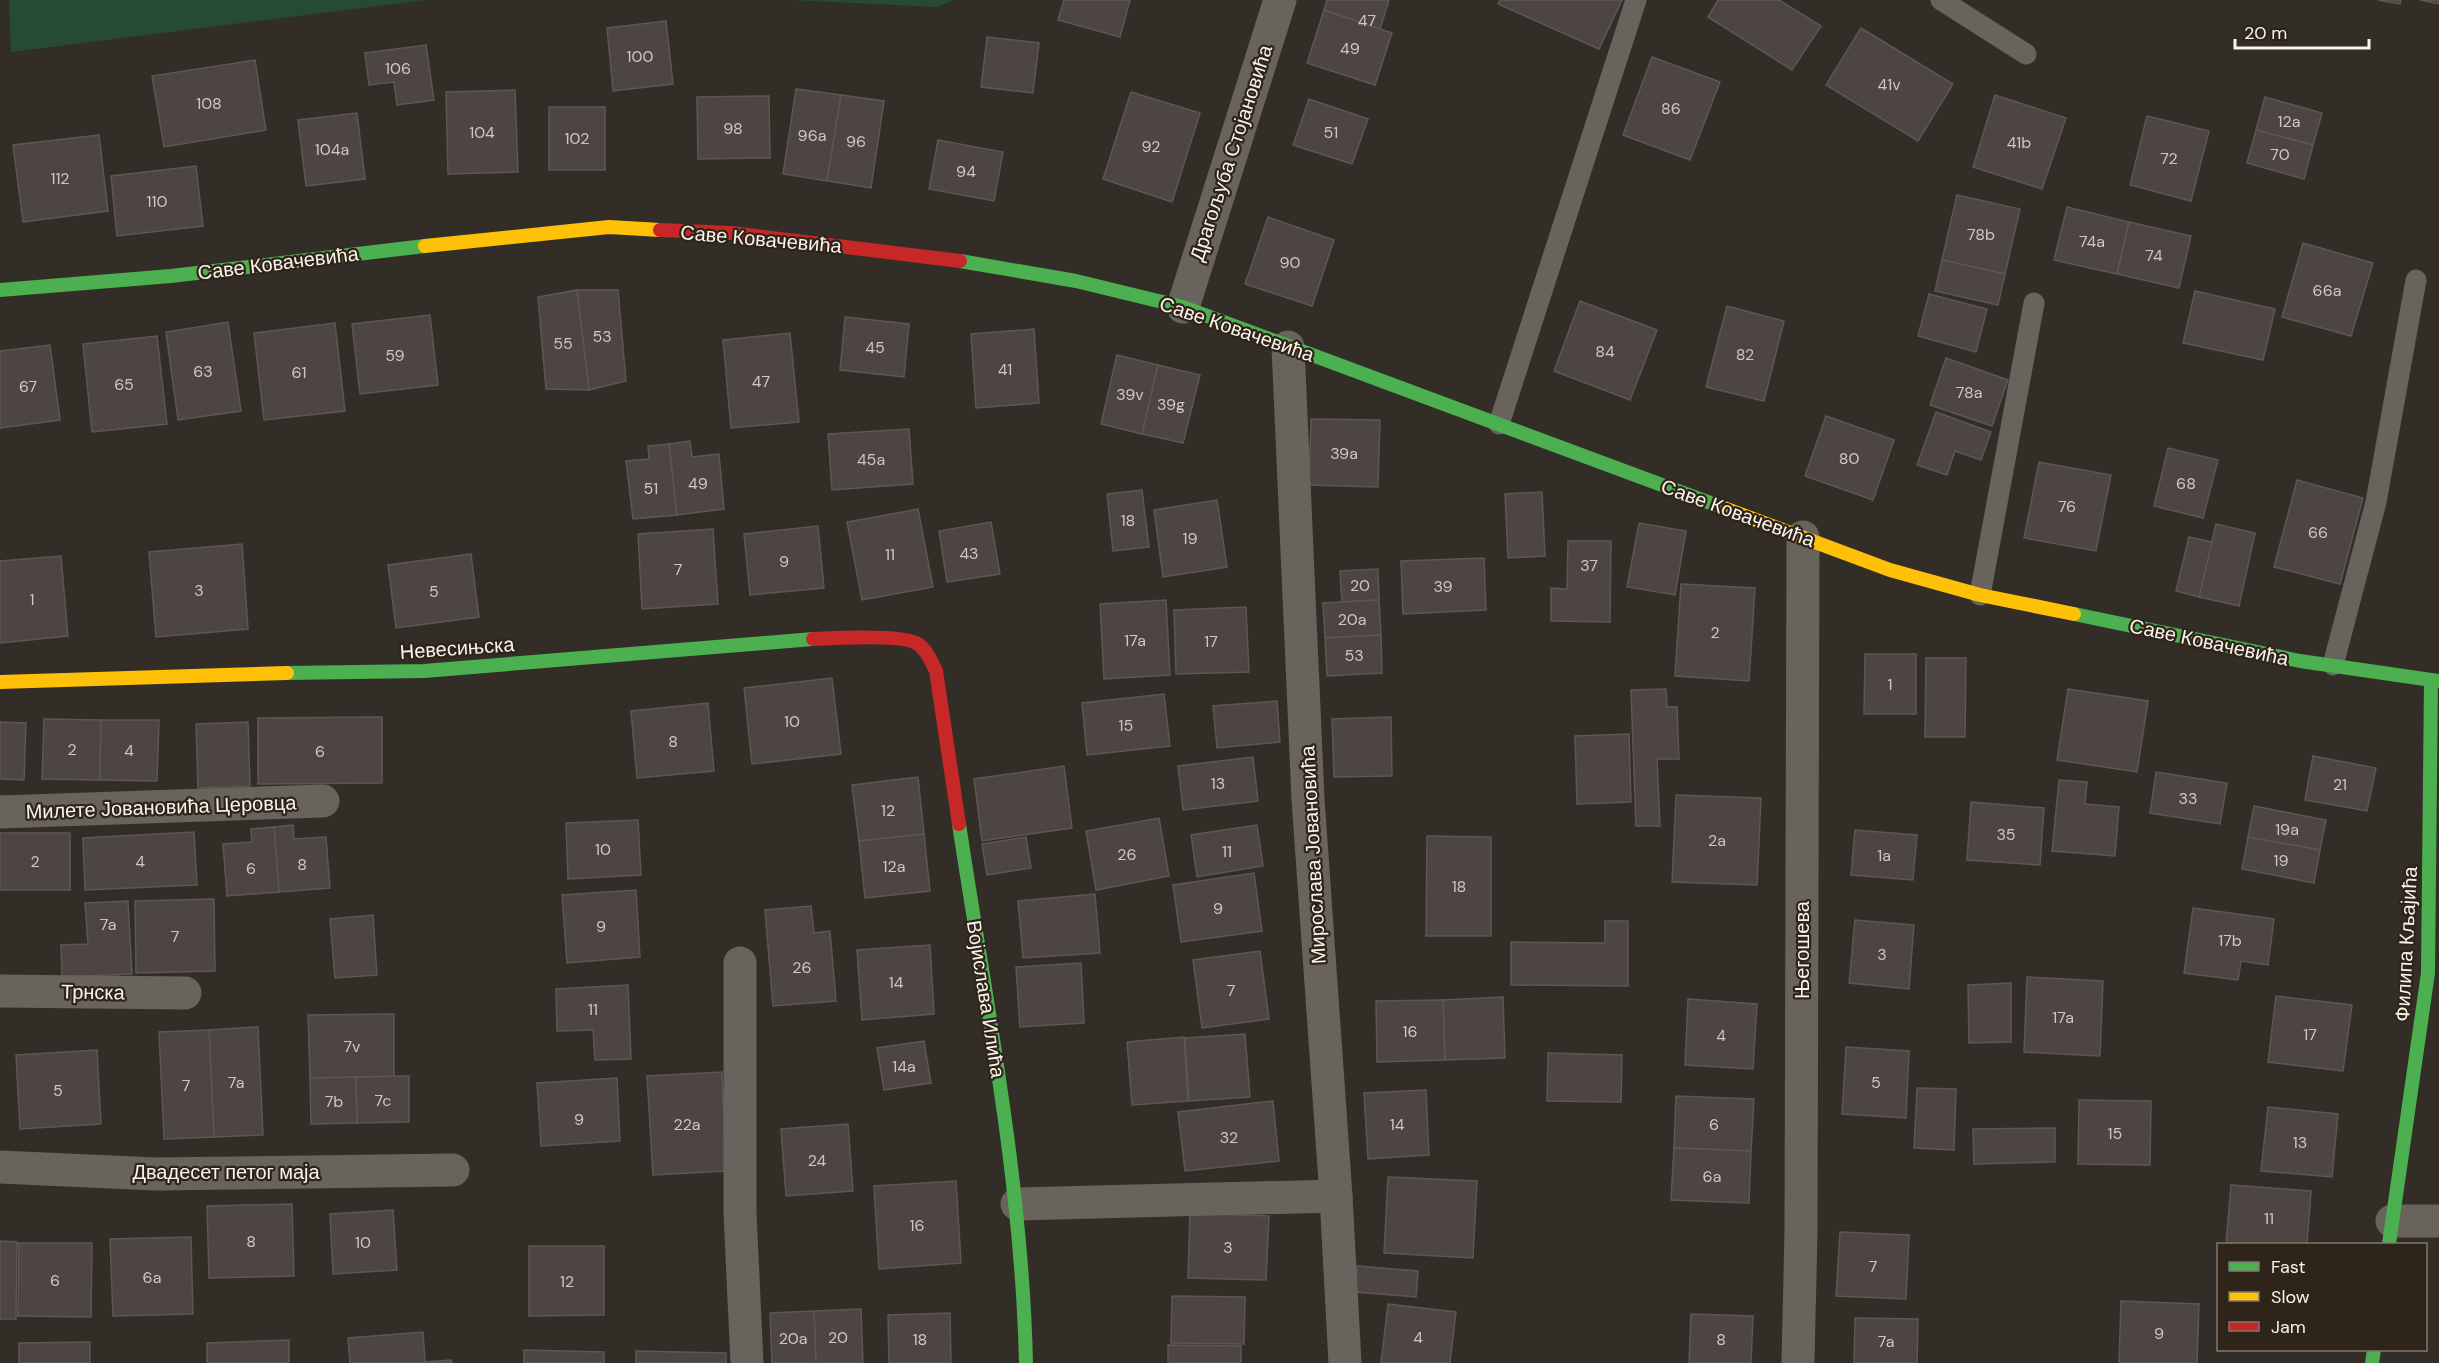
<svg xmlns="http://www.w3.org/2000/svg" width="2439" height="1363" font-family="'DM Sans',sans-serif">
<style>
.green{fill:#254a36}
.building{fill:#4c4543;stroke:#5d5754;stroke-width:1.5}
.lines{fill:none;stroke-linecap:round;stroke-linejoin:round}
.lane{stroke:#69635e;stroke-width:21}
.street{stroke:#69635e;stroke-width:33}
.fast{stroke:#4caf50;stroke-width:14}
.slow{stroke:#ffc107;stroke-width:14}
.jam{stroke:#c62828;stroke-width:14}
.labels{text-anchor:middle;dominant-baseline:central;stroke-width:4.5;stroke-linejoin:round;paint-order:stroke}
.number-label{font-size:16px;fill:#cec8c1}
.street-label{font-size:20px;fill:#faf3eb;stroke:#2e2419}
</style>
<rect width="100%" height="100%" fill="#332d27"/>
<g class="green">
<path d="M9,0H426L11,52Z"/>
<path d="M790,0H953L937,7Z"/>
</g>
<g class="building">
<path d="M1064,0H1130L1120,37L1058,20Z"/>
<path d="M1327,0H1389L1380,29L1324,10Z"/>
<path d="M1500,0H1622L1599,49L1498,4Z"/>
<path d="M1718,0H1779L1821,26L1792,70L1708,17Z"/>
<path d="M2378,0H2401L2400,4Z"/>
<path d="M2420,0H2439V4Z"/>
<path d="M1324,10L1392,33L1375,85L1307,63Z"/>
<path d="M666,21L673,84L613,91L607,28Z"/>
<path d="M1861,28L1953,84L1918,141L1826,85Z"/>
<path d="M987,37L1039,43L1033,93L981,87Z"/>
<path d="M426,45L434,100L397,105L394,82L369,85L365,53Z"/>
<path d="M1652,57L1720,82L1690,160L1623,135Z"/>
<path d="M255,60L266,130L164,147L152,76Z"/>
<path d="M796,89L841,95L827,181L783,174Z"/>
<path d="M515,90L518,172L448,174L446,92Z"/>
<path d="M1131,92L1200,113L1172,202L1103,179Z"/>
<path d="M841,95L884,101L871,188L827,181Z"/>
<path d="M1995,95L2066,118L2042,189L1973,167Z"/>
<path d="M769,96L770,158L698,159L697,97Z"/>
<path d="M2265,97L2322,113L2313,145L2256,130Z"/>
<path d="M1309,99L1368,119L1352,164L1293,145Z"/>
<rect x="549" y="107" width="56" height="63"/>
<path d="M357,113L365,179L306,186L298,120Z"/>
<path d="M2147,116L2209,131L2191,201L2130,185Z"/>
<path d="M2256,130L2313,145L2304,179L2247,163Z"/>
<path d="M99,135L108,211L23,222L13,145Z"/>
<path d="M938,140L1003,152L994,201L929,189Z"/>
<path d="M196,166L203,226L117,236L111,176Z"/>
<path d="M1957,195L2020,209L2005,274L1942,260Z"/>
<path d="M2067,207L2129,222L2117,274L2054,260Z"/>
<path d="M1268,217L1334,240L1312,306L1245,284Z"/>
<path d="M2129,222L2191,236L2179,288L2117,274Z"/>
<path d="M2303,243L2373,263L2351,336L2282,317Z"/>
<path d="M1942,260L2005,274L1998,305L1935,291Z"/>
<path d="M577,290H618L626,381L589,390Z"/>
<path d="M577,290L589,390L546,389L538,297Z"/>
<path d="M2195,291L2275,309L2263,360L2183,343Z"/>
<path d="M1929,294L1987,309L1976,352L1918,336Z"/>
<path d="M1580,301L1657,330L1630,400L1554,371Z"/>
<path d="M1727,306L1784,321L1764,401L1706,387Z"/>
<path d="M430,315L438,385L360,394L352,324Z"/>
<path d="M845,317L909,324L904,377L840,370Z"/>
<path d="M228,322L241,411L178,420L166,332Z"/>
<path d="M335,323L345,411L264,420L254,333Z"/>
<path d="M1034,329L1039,403L976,408L971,334Z"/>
<path d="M790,333L799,422L731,428L723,340Z"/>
<path d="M157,336L167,424L92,432L83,344Z"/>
<path d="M50,345L60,420L0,428V351Z"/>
<path d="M1117,355L1158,365L1142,434L1101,424Z"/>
<path d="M1946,358L2008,380L1992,426L1930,405Z"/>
<path d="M1158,365L1200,375L1183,443L1142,434Z"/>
<path d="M1936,412L1991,432L1981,460L1955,451L1947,475L1917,465Z"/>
<path d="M1826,416L1894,440L1873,500L1805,476Z"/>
<path d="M1311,419L1380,420L1378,487L1309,485Z"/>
<path d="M909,429L913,484L832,490L828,434Z"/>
<path d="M690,441L692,457L719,454L724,509L677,515L669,444Z"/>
<path d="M669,444L677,515L633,519L626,461L649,459L648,446Z"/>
<path d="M2168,448L2218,460L2203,518L2154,506Z"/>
<path d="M2039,462L2111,475L2096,551L2024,538Z"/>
<path d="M2297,480L2363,498L2340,584L2274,567Z"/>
<path d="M1142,490L1149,547L1113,551L1107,494Z"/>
<path d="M1542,492L1545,556L1508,558L1505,494Z"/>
<path d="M1217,500L1227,567L1163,577L1154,510Z"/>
<path d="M918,509L933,587L862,600L847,522Z"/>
<path d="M991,522L1000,574L947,582L939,531Z"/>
<path d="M1639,523L1686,531L1675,595L1627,587Z"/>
<path d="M2216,524L2255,533L2239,606L2199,597Z"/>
<path d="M818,526L824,588L750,595L744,534Z"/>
<path d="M713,529L718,604L642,609L638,534Z"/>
<path d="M2189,537L2212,542L2199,597L2176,591Z"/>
<path d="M1568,541H1611L1610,622L1551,621V588L1567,589Z"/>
<path d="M242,544L248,629L156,637L149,552Z"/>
<path d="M471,554L479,617L396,628L388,565Z"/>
<path d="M61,556L68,636L0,643V561Z"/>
<path d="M1484,558L1486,610L1403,614L1401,561Z"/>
<path d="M1378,569L1379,600L1342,602L1340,571Z"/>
<path d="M1681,584L1755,588L1749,681L1675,676Z"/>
<path d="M1166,600L1170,675L1104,679L1100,604Z"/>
<path d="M1379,600L1381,635L1325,638L1323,603Z"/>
<path d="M1246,607L1249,672L1176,674L1174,610Z"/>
<path d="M1381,635L1382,673L1327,676L1325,638Z"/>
<path d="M1865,654H1916V714H1864Z"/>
<path d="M1926,658H1966L1965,737H1925Z"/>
<path d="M832,678L841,754L752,764L744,688Z"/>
<path d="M1666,689L1667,707H1677L1679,759H1657L1660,826H1636L1631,690Z"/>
<path d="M2068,689L2148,701L2137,772L2057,760Z"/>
<path d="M1164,694L1170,746L1087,755L1082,703Z"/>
<path d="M1277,701L1280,742L1217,748L1213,706Z"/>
<path d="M708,703L714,771L637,778L631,711Z"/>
<path d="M382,717V783L258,784V718Z"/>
<path d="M1391,717L1392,776L1334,777L1332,719Z"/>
<path d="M44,719L101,720L100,780L42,779Z"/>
<path d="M101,720H159L157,781L100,780Z"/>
<path d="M0,722L26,723L24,780L0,779Z"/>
<path d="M248,722L250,786L198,788L196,724Z"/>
<path d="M1629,734L1631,802L1577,804L1575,736Z"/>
<path d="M2313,756L2376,768L2367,811L2305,800Z"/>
<path d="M1253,757L1258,801L1183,810L1178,766Z"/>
<path d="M1064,766L1072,828L982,841L974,779Z"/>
<path d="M2156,772L2227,783L2220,824L2150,813Z"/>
<path d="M918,777L924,834L859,841L852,785Z"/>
<path d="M2059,780L2087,782L2085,804L2119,807L2115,856L2052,851Z"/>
<path d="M1676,795L1761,798L1757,885L1672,882Z"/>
<path d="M1971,802L2044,808L2040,865L1967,860Z"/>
<path d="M2254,806L2326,820L2320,850L2248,837Z"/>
<path d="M1159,818L1169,876L1096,890L1086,831Z"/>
<path d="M638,820L641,875L568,879L566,823Z"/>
<path d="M293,825L294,839L326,837L330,888L279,892L274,827Z"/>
<path d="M1257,825L1263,866L1197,877L1191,835Z"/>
<path d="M274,827L279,892L227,896L223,844L252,842L251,829Z"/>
<path d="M1855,830L1917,835L1913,880L1851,875Z"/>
<path d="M194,832L197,885L85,890L83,838Z"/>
<rect x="0" y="833" width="70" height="57"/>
<path d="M924,834L930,891L865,898L859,841Z"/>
<path d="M1427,836L1491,837V936H1426Z"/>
<path d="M1026,837L1031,868L987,875L982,844Z"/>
<path d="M2248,837L2320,850L2314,883L2242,869Z"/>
<path d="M1254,873L1262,931L1181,942L1173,885Z"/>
<path d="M636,890L640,957L567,963L562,895Z"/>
<path d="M1095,894L1100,953L1023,958L1018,901Z"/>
<path d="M214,899L215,971L136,973L135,901Z"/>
<path d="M128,901L132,974L62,977L61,945L88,944L85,903Z"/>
<path d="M811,906L814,933L830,931L836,1001L773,1006L765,910Z"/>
<path d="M2193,908L2274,919L2268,965L2241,961L2238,980L2184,973Z"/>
<path d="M373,915L377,975L335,978L330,919Z"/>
<path d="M1855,920L1914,925L1909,989L1849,983Z"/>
<path d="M1605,921H1628V986L1511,985V942L1605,943Z"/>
<path d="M930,945L934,1014L862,1020L857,950Z"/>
<path d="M1260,951L1269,1019L1202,1028L1193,960Z"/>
<path d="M1081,963L1084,1023L1020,1027L1016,967Z"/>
<path d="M2027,977L2103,981L2100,1056L2024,1052Z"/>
<path d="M2011,983V1042L1969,1043L1968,985Z"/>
<path d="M628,985L631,1059L595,1060L593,1030L557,1031L556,989Z"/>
<path d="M2276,996L2352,1005L2343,1071L2268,1062Z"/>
<path d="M1503,997L1505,1058L1445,1060L1443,1000Z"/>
<path d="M1688,999L1757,1004L1753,1069L1685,1065Z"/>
<path d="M1443,1000L1445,1060L1377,1062L1376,1001Z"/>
<path d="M394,1014V1077L310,1078L308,1015Z"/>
<path d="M258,1027L263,1135L214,1137L209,1030Z"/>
<path d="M209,1030L214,1137L164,1139L159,1032Z"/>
<path d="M1245,1034L1250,1097L1189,1101L1185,1038Z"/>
<path d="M1184,1037L1188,1101L1132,1105L1127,1042Z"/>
<path d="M924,1041L931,1083L884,1090L877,1048Z"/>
<path d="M1846,1047L1909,1051L1906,1118L1842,1114Z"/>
<path d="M97,1050L101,1124L20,1129L16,1055Z"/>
<path d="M1548,1053L1622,1055L1621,1102L1547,1101Z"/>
<path d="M722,1072L726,1171L653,1175L647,1076Z"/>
<path d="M409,1076V1122L357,1123L356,1077Z"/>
<path d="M356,1077L357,1123L311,1124L310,1078Z"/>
<path d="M617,1078L620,1141L541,1146L537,1083Z"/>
<path d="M1917,1088L1956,1089L1954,1150L1914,1148Z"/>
<path d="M1426,1090L1429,1155L1368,1159L1364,1093Z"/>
<path d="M1676,1096L1754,1099L1751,1151L1674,1148Z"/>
<path d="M2079,1100L2151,1101L2150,1165L2078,1164Z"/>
<path d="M1273,1101L1279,1161L1185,1171L1178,1112Z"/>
<path d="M2268,1107L2338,1114L2332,1177L2261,1171Z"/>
<path d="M848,1124L853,1191L786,1196L781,1129Z"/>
<path d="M2055,1128V1162L1974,1164L1973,1129Z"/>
<path d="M1674,1148L1751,1151L1749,1203L1671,1200Z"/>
<path d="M1388,1177L1477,1181L1473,1258L1384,1253Z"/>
<path d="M956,1181L961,1263L879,1269L874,1186Z"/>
<path d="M2231,1185L2311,1191L2307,1244H2226Z"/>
<path d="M292,1204L294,1276L209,1278L207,1206Z"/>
<path d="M393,1210L397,1270L333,1274L330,1214Z"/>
<path d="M1190,1213L1269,1216L1266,1280L1188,1278Z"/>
<path d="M1840,1232L1909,1235L1906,1299L1836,1296Z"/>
<path d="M191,1237L193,1314L113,1316L110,1239Z"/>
<path d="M0,1241L17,1242L16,1319H0Z"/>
<path d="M19,1243H92L91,1317L18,1316Z"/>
<path d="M529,1246H604V1315L529,1316Z"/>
<path d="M1357,1266L1418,1271L1416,1297L1355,1292Z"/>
<path d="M1172,1296L1245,1297L1244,1344L1171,1343Z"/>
<path d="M2121,1301L2199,1304L2197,1363H2119Z"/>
<path d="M1388,1304L1456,1312L1450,1363H1381Z"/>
<path d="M861,1309L863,1363H816L814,1311Z"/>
<path d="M814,1311L816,1363H772L770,1313Z"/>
<path d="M950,1313L951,1363H889L888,1315Z"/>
<path d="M1691,1314L1753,1316L1751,1363H1689Z"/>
<path d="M1855,1318L1918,1319L1917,1363H1854Z"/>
<path d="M423,1332L425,1362L451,1360L452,1363H350L348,1338Z"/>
<path d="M289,1340V1363H207V1343Z"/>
<path d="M90,1342V1363H19V1343Z"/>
<path d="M1168,1345L1241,1346V1363H1168Z"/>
<path d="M524,1350L604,1352V1363H524Z"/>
<path d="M636,1351L726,1353V1363H636Z"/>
</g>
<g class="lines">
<g class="lane">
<path d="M1941,0L2026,54"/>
<path d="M1499,424L1636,0"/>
<path d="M1980,595L2034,303"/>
<path d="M2333,665L2376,502L2416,280"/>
</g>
<g class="street">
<path d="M1183,307L1280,0"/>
<path d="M1288,347L1308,799L1336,1196L1345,1363"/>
<path d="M0,812L323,801"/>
<path d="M740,963V1213L747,1363"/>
<path d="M0,991L185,993"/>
<path d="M0,1167L155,1174L453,1170"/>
<path d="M1017,1204L1336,1196"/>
<path d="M2392,1221H2439"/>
<path d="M1798,1363L1801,1230L1803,537"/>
</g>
<g class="fast">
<path d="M960,261L1076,281L1183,307L1724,508"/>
<path d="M0,290L171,276L425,246"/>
<path d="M2074,614L2300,661L2439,681"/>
<path d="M287,673L424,671L813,639"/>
<path d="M959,824C986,1003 1022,1182 1026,1363"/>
<path d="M2389,1244L2428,973L2431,680"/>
<path d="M2372,1363L2374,1350"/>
</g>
<g class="slow">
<path d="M425,246L609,227L660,230"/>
<path d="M1724,508L1890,570L1980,595L2074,614"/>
<path d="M0,682L287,673"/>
</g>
<g class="jam">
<path d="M660,230L731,233L960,261"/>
<path d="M813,639C832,638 904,634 918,644C927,650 931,661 936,671L959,824"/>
</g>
</g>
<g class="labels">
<g class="number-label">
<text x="1367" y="20">47</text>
<text x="1350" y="48">49</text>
<text x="640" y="56">100</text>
<text x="398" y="68">106</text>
<text x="1889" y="84">41v</text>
<text x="209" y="103">108</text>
<text x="1671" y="108">86</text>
<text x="2289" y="121">12a</text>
<text x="733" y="128">98</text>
<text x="482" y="132">104</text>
<text x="1331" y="132">51</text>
<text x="812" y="135">96a</text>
<text x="577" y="138">102</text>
<text x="856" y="141">96</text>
<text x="2019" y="142">41b</text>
<text x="1151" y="146">92</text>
<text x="332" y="149">104a</text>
<text x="2280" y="154">70</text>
<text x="2169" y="158">72</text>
<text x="966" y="171">94</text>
<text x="60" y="178">112</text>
<text x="157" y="201">110</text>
<text x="1981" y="234">78b</text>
<text x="2092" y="241">74a</text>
<text x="2154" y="255">74</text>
<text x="1290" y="262">90</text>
<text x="2327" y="290">66a</text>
<text x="602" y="336">53</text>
<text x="563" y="343">55</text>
<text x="875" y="347">45</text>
<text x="1605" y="351">84</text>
<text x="1745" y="354">82</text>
<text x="395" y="355">59</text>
<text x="1005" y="369">41</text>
<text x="203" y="371">63</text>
<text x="299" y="372">61</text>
<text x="761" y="381">47</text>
<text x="124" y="384">65</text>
<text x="28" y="386">67</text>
<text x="1969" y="392">78a</text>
<text x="1130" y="394">39v</text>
<text x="1171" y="404">39g</text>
<text x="1344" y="453">39a</text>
<text x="1849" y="458">80</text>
<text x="871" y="459">45a</text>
<text x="698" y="483">49</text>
<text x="2186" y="483">68</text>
<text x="651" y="488">51</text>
<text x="2067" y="506">76</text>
<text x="1128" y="520">18</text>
<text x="2318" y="532">66</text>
<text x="1190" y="538">19</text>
<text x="969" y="553">43</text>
<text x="890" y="554">11</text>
<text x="784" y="561">9</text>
<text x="1589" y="565">37</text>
<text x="678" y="569">7</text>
<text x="1360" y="585">20</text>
<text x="1443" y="586">39</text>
<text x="199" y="590">3</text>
<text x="434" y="591">5</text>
<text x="32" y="599">1</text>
<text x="1352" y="619">20a</text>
<text x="1715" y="632">2</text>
<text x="1135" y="640">17a</text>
<text x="1211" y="641">17</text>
<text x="1354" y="655">53</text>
<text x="1890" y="684">1</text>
<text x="792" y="721">10</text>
<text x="1126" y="725">15</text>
<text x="673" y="741">8</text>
<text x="72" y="749">2</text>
<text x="129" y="750">4</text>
<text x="320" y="751">6</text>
<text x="1218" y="783">13</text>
<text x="2340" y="784">21</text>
<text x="2188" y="798">33</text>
<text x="888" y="810">12</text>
<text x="2287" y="829">19a</text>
<text x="2006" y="834">35</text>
<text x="1717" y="840">2a</text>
<text x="603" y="849">10</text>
<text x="1227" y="851">11</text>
<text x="1127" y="854">26</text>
<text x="1884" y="855">1a</text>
<text x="2281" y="860">19</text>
<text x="35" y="861">2</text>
<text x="140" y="861">4</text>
<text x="302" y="864">8</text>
<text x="894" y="866">12a</text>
<text x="251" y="868">6</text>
<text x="1459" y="886">18</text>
<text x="1218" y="908">9</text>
<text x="108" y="924">7a</text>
<text x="601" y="926">9</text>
<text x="175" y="936">7</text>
<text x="2230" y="940">17b</text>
<text x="1882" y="954">3</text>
<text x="802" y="967">26</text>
<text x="896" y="982">14</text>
<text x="1231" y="990">7</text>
<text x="593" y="1009">11</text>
<text x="2063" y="1017">17a</text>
<text x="1410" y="1031">16</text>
<text x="2310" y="1034">17</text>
<text x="1721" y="1035">4</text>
<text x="352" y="1046">7v</text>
<text x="904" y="1066">14a</text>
<text x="236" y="1082">7a</text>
<text x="1876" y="1082">5</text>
<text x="186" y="1085">7</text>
<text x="58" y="1090">5</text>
<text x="383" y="1100">7c</text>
<text x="334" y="1101">7b</text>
<text x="579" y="1119">9</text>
<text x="687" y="1124">22a</text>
<text x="1397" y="1124">14</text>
<text x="1714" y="1124">6</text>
<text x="2115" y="1133">15</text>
<text x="1229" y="1137">32</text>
<text x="2300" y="1142">13</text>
<text x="817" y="1160">24</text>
<text x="1712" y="1176">6a</text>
<text x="2269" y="1218">11</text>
<text x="917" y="1225">16</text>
<text x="251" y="1241">8</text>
<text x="363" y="1242">10</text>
<text x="1228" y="1247">3</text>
<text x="1873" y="1266">7</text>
<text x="152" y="1277">6a</text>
<text x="55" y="1280">6</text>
<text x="567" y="1281">12</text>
<text x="2159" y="1333">9</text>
<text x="838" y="1337">20</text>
<text x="1418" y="1337">4</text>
<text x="793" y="1338">20a</text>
<text x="920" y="1339">18</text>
<text x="1721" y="1339">8</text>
<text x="1886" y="1341">7a</text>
</g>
<g class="street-label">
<text transform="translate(1231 153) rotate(-72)">Драгољуба Стојановића</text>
<text transform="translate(761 239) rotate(5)">Саве Ковачевића</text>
<text transform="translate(278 263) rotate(-7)">Саве Ковачевића</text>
<text transform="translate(1237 329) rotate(19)">Саве Ковачевића</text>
<text transform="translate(1738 513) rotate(20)">Саве Ковачевића</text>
<text transform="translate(2209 642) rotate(12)">Саве Ковачевића</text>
<text transform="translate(457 648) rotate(-4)">Невесињска</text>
<text transform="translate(161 807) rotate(-2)">Милете Јовановића Церовца</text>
<text transform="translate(1313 855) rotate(-93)">Мирослава Јовановића</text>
<text transform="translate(2406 944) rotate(-87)">Филипа Кљајића</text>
<text transform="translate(1802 950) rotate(-90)">Његошева</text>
<text transform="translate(93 992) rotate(1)">Трнска</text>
<text transform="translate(986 999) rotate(81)">Војислава Илића</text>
<text x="226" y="1172">Двадесет петог маја</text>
</g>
</g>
<rect x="2217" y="1243" width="210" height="108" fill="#2e2419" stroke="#80776d" stroke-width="1.5"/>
<rect x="2229" y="1262" width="30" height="9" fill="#4caf50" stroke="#80776d" stroke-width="1.5"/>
<text x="2271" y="1273" font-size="18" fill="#faf3eb">Fast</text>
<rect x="2229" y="1292" width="30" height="9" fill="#ffc107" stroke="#80776d" stroke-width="1.5"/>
<text x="2271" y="1303" font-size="18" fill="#faf3eb">Slow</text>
<rect x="2229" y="1322" width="30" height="9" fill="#c62828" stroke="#80776d" stroke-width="1.5"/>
<text x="2271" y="1333" font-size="18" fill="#faf3eb">Jam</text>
<path d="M2235 39v9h134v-9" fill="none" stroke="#faf3eb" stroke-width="3"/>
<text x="2244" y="39" font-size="18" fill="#faf3eb" stroke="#2e2419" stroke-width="4.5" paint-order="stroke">20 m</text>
</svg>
